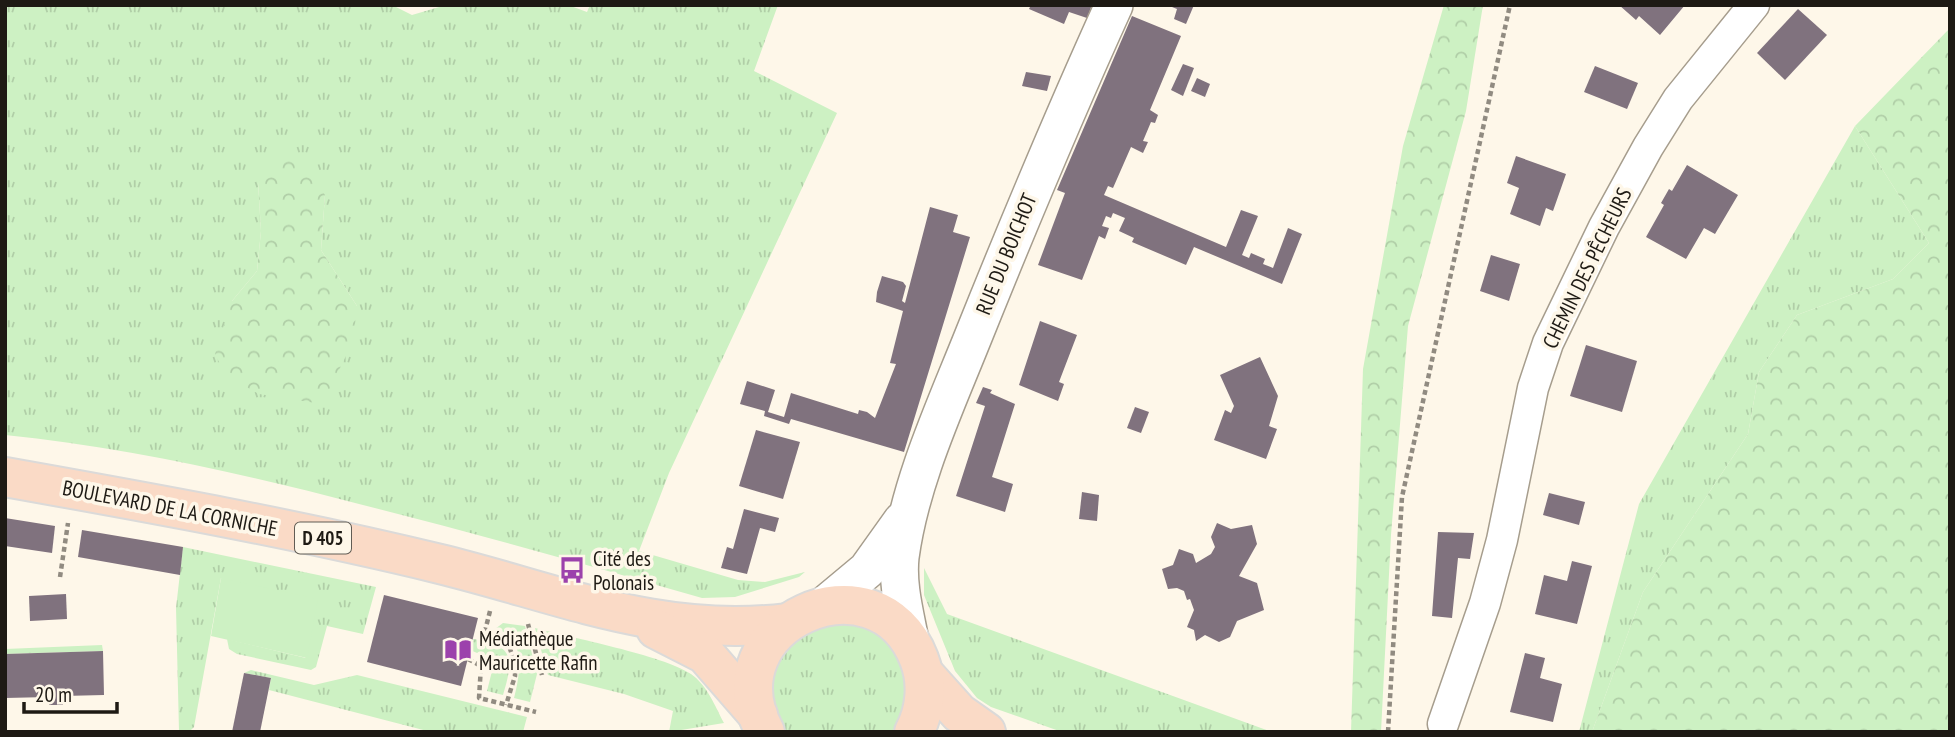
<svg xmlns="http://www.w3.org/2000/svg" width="1955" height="737" font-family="'PT Sans Narrow',sans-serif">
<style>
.grass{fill:url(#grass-tufts);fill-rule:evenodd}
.forest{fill:url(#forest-crowns)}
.park{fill:#cdf1c3}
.building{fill:#80727e}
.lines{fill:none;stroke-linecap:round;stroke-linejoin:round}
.minor-casing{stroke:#a69d8d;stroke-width:33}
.tertiary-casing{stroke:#a69d8d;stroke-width:40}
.primary-casing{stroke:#dbdad9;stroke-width:42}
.path{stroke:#918b81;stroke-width:4.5;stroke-dasharray:5 3.5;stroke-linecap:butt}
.minor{stroke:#fff;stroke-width:30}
.tertiary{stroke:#fff;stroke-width:37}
.primary{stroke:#fadac6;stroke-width:38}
.labels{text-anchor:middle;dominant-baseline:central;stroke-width:7;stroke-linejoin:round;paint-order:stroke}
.shield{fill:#fef7e9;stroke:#615c54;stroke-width:2}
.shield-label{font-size:19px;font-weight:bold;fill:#1e1a14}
.street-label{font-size:21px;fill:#1e1a14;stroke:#fef7e9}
.poi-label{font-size:21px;fill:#1e1a14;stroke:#fef7e9;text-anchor:start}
</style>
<defs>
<pattern id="grass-tufts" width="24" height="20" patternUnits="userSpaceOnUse" patternTransform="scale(1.75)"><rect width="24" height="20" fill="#cdf1c3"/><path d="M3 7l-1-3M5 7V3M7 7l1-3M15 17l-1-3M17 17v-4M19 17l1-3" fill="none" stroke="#b0cea7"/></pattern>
<pattern id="forest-crowns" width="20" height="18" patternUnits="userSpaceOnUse" patternTransform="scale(1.75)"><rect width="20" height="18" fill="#cdf1c3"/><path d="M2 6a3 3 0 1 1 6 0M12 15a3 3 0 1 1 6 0" fill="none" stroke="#b0cea7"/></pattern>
</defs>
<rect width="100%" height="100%" fill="#fef7e9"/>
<g class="grass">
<path d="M5,5H392L412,15L446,5H568L587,12L590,5H778L754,71L837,113L669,473L639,551L738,580L765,582L805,572L799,577L735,597L702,598C589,565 474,533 359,504C243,474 125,447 5,435ZM258,182L325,195L321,250L357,306L232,301L257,271L261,231Z"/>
<path d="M1855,126L1929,243L1893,279L1797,315L1759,372L1748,434L1643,592L1592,732H1579L1639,504Z"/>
<path d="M183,547L376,587L363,634L327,626L316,667L311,670L237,654L229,649L227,639L306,658L221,578L194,727L190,731H179L176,608Z"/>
<path d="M924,568L947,614L1272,732H1062L991,707L977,698L955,671L924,595Z"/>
<path d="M853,621C862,625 876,629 883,636C909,660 915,704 892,732H783L776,721L770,675L794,635Z"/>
<path d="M503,623L525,626L537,674L530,702L514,698C520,675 527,636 495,629Z"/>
<path d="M535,628C572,638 662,655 691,674C707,685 715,706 724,723L669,732L673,711L624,694L548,675Z"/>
<path d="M473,639C514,644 514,659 503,695L487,691L492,671L489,658L470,650Z"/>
<path d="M102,645L103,651L5,654V649Z"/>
<path d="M251,670L314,685L357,675L527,717L523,732H431L269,690L271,678L244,673Z"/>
</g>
<g class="forest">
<path d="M1444,5H1483L1466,111L1408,326L1391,535L1381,732H1351L1363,369L1403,146Z"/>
<path d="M1950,28V732H1592L1643,592L1748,434L1759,372L1797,315L1893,279L1929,243L1855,126Z"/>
<path d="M279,159L304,162L325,195L321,250L357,306L353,342L322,404L259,394L226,376L215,354L232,301L257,271L261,231L258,182Z"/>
</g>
<path class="park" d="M221,578L318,599L307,658L211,636Z"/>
<g class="building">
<path d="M1031,5H1092L1087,18L1069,12L1064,24L1029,9Z"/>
<path d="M1167,5H1194L1186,24L1174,19L1177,9Z"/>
<path d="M1619,5H1685L1660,35L1639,16L1636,20Z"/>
<path d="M1798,9L1827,35L1785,80L1757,53Z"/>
<path d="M1132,16L1181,36L1150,110L1158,115L1155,123L1151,122L1143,141L1148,142L1143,153L1131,147L1113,188L1108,186L1104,195L1226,247L1241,210L1258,216L1242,255L1249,258L1251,253L1265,259L1263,264L1273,268L1288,228L1302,234L1282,284L1194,247L1186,265L1132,242L1134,238L1119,231L1125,218L1113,213L1111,218L1106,216L1102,226L1109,228L1105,239L1099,236L1082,280L1038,265L1065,193L1057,190Z"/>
<path d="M1183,64L1194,68L1183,96L1171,90Z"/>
<path d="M1595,66L1638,83L1627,109L1584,92Z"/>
<path d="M1026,72L1051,76L1047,91L1022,86Z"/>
<path d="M1197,78L1210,84L1205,97L1191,91Z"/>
<path d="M1516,156L1566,174L1553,211L1546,208L1540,226L1510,214L1519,188L1507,183Z"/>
<path d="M1687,165L1738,195L1715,234L1704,228L1686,259L1646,237L1664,205L1661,203L1669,189L1672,191Z"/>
<path d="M930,207L958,215L953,232L970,237L904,452L791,419L789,424L764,416L765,411L740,404L747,381L775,390L768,412L784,417L791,393L858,414L859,410L867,412L875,418L896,364L890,363L903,311L876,302L877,292L882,276L903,282L906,286L902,301L905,303Z"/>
<path d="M1491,255L1520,264L1509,301L1480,291Z"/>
<path d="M1040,321L1077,335L1059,382L1064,384L1058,401L1019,385Z"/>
<path d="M1586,345L1637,361L1622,412L1570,396Z"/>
<path d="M1260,357L1278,396L1269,426L1277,429L1266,459L1214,440L1225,410L1231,413L1234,406L1220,375Z"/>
<path d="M983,387L992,390L990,393L1015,404L992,477L1013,484L1005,512L956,496L985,406L976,403Z"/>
<path d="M1135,407L1149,412L1141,433L1127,428Z"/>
<path d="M756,430L800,442L783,499L739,486Z"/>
<path d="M1082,492L1099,495L1097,521L1079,519Z"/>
<path d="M1549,493L1585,502L1579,525L1543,515Z"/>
<path d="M744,509L779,518L775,532L760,528L747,574L721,568L727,547L733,549Z"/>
<path d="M5,518L55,526L52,553L5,546Z"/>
<path d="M1217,523L1231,529L1252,525L1257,544L1239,576L1257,583L1264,610L1237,621L1230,637L1219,642L1205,635L1196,641L1194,630L1187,627L1194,610L1190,599L1187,600L1184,591L1177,588L1168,589L1162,569L1173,565L1179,549L1193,554L1196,563L1211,554L1215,547L1211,537Z"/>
<path d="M82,530L183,547L180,575L78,557Z"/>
<path d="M1438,532L1474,533L1470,559L1458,558L1452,618L1432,616Z"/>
<path d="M1572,561L1592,566L1577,624L1535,614L1544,575L1567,581Z"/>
<path d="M66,594L67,619L30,621L29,596Z"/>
<path d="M384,595L478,618L461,686L367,662Z"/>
<path d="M103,651L104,695L63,696V705H49V697L5,698V654Z"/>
<path d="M1525,653L1545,658L1540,678L1562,684L1553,722L1510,712Z"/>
<path d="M244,673L271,678L260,732H232Z"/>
</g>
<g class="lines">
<defs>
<path id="minor" d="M1443,724L1485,603L1502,540L1533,388L1548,343L1604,227L1648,147L1678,99L1754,5"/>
<g id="tertiary">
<path d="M825,605L867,570L902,521"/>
<path d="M910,641C905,614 897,585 900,557C910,482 945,407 973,337C1018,225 1064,115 1114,5"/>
</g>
<g id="primary">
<path d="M5,477C151,503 296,529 440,564C562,594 658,638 787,623"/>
<path d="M656,629L705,654L758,715"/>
<path d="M924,674L959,713L986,732"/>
<path d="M765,732C707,624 877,549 919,659C928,682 926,710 914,732"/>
</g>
</defs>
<use href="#minor" class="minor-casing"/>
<use href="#tertiary" class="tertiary-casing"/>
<use href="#primary" class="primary-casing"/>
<g class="path">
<path d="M60,577L68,523"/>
<path d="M490,611L485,631L508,643L515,663V676L506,705"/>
<path d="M528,624L542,675"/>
<path d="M468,659L481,666L479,698L536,712"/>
<path d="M1388,732L1402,497L1510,5"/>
</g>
<use href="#minor" class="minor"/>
<use href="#tertiary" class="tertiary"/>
<use href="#primary" class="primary"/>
</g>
<defs>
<symbol id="bus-bare" viewBox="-9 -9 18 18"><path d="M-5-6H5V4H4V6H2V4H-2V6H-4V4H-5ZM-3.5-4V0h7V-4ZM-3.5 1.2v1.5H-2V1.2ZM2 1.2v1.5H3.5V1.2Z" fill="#9c42ac" stroke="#fef7e9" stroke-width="2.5" paint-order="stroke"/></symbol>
<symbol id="library-bare" viewBox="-9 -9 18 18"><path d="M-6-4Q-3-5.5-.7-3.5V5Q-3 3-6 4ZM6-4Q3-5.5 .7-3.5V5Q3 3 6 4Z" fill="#9c42ac" stroke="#fef7e9" stroke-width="2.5" paint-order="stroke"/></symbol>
</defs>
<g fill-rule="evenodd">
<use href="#bus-bare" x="553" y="551" width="38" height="38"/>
<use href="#library-bare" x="439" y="631" width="38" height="38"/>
</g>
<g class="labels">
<rect class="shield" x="295" y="522.5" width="56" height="31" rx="5"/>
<g class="shield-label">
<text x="323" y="538">D 405</text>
</g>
<g class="street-label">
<text transform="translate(1006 254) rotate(-68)">RUE DU BOICHOT</text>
<text transform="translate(1587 268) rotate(-64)">CHEMIN DES PÊCHEURS</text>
<text transform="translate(170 508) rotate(11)">BOULEVARD DE LA CORNICHE</text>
</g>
<g class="poi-label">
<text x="593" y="558">Cité des<tspan x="593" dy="24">Polonais</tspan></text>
<text x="479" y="638">Médiathèque<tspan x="479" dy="24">Mauricette Rafin</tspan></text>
</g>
</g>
<rect width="1955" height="737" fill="none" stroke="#1e1a14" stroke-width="14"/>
<path d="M24 702v10h93v-10" fill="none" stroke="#1e1a14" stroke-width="3.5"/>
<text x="35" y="702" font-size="21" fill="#1e1a14" stroke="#fef7e9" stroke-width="5" paint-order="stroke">20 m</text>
</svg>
